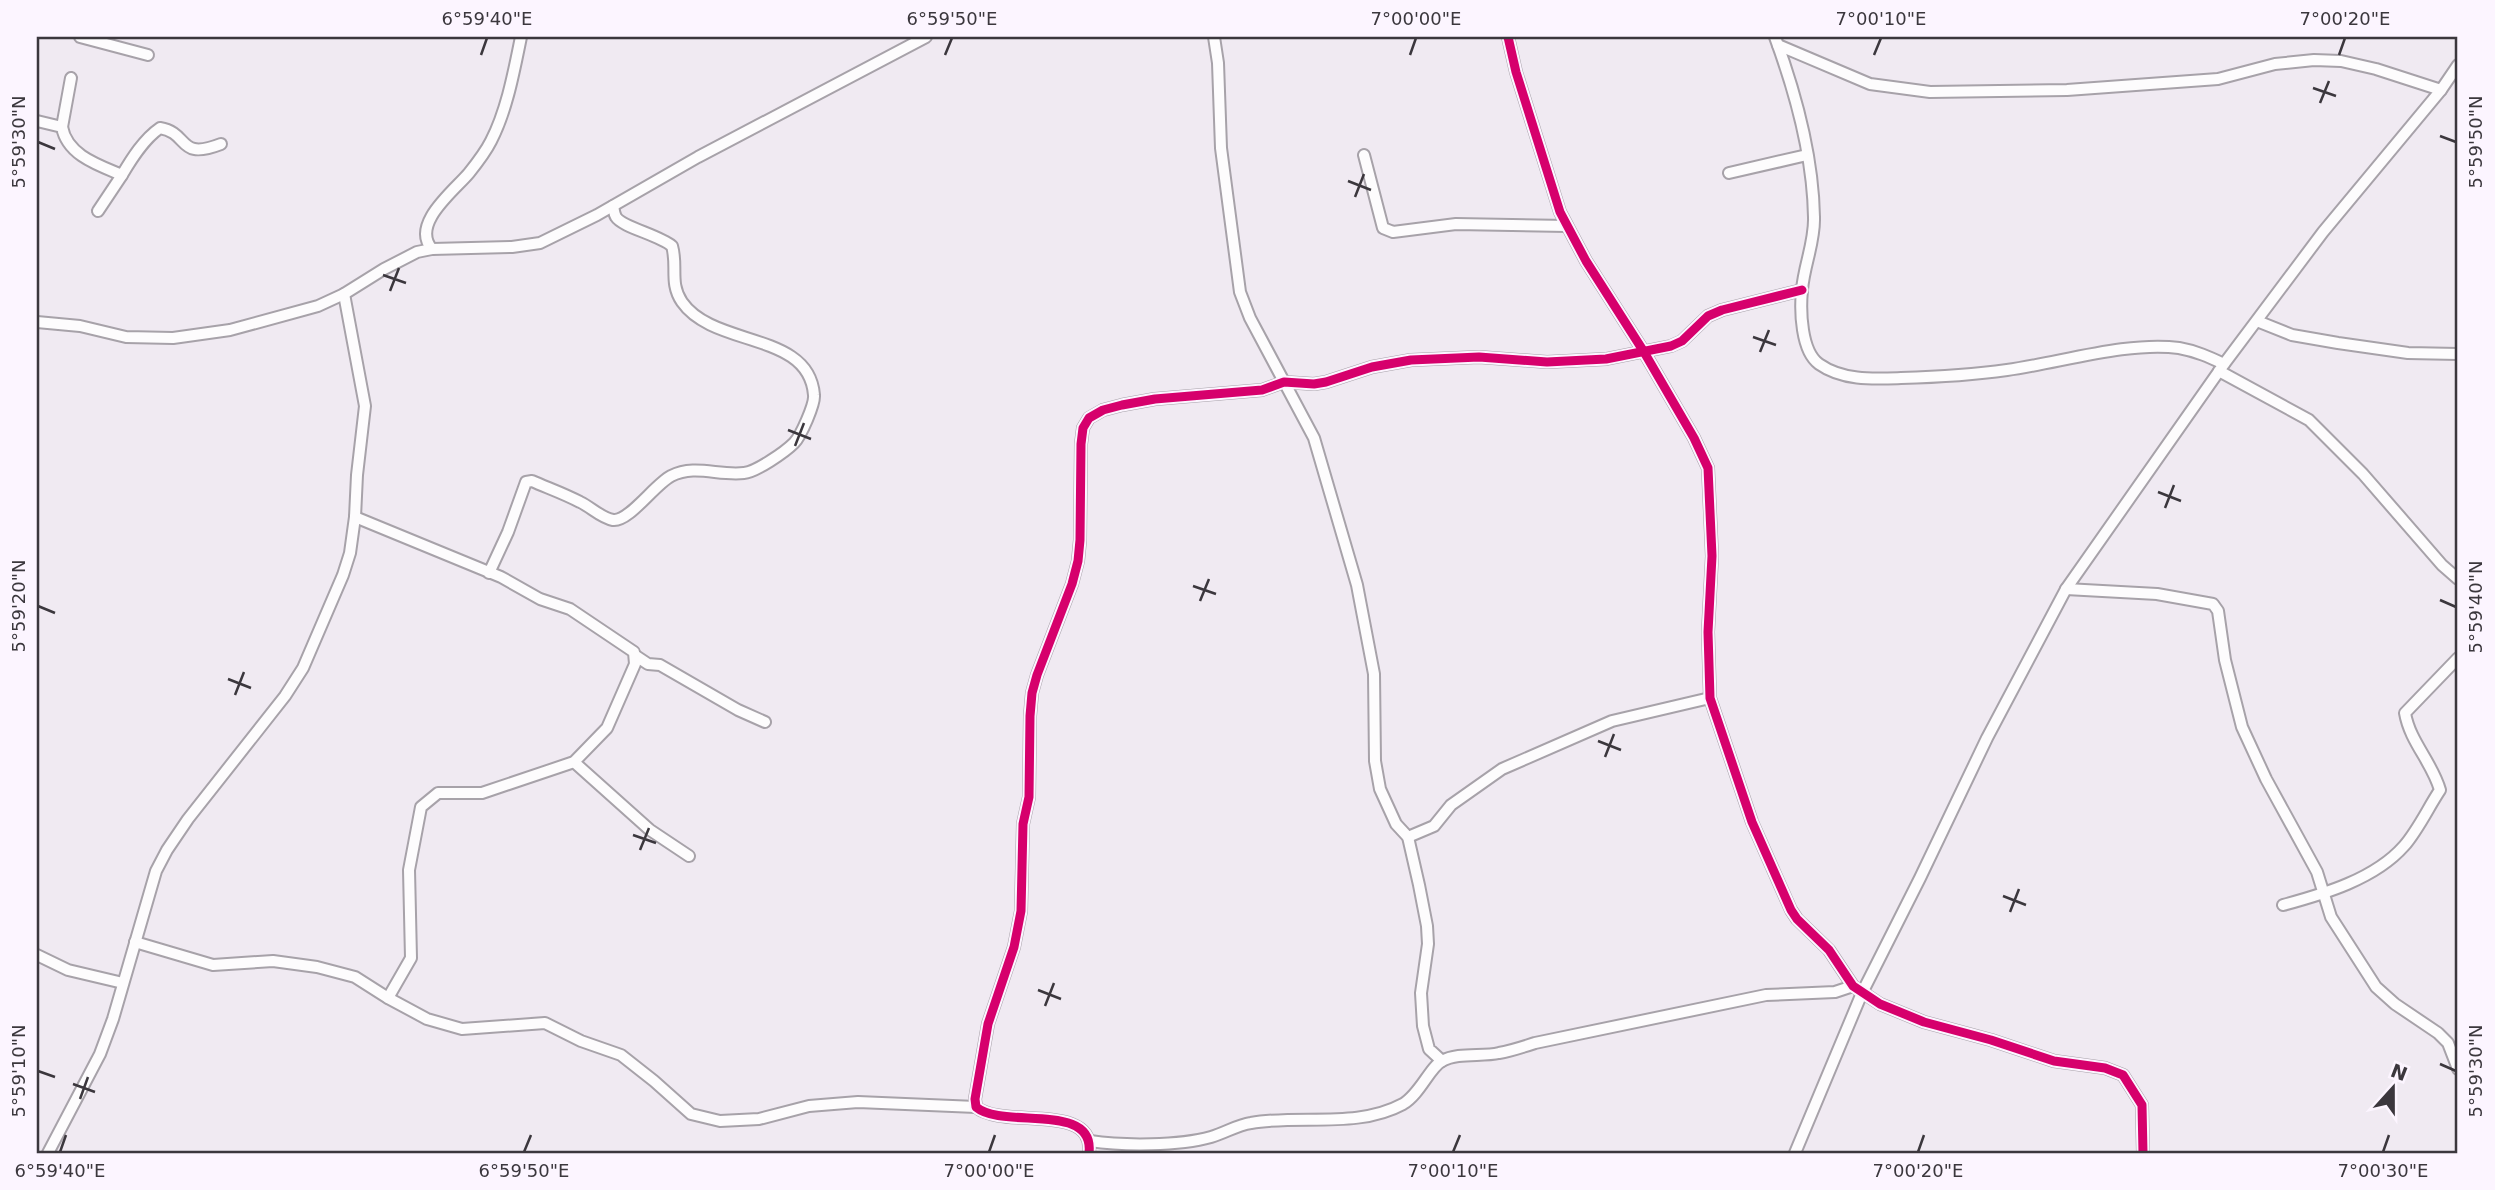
<svg xmlns="http://www.w3.org/2000/svg" width="2495" height="1190" font-family="'DejaVu Sans',sans-serif">
<style>
.lines{fill:none;stroke-linecap:round;stroke-linejoin:round}
.street-casing{stroke:#a7a2a9;stroke-width:14}
.street{stroke:#fdfcfd;stroke-width:10}
.cycleway-casing{stroke:#fcf5ff;stroke-width:13}
.cycleway{stroke:#d6006c;stroke-width:9}
.ticks{fill:none;stroke:#3b373d;stroke-width:2.5}
.neatline{fill:none;stroke:#3b373d;stroke-width:2.5}
.ticks-label{font-size:18px;text-anchor:middle;fill:#3b373d}
</style>
<rect width="100%" height="100%" fill="#f0eaf2"/>
<g class="lines">
<defs>
<g id="street">
<path d="M80,37L148,55"/>
<path d="M1214,37L1218,63L1221,148L1240,292L1250,318L1314,438L1357,585L1374,674L1375,761L1380,789L1396,824L1408,837L1419,885L1427,926L1428,944L1421,993L1423,1026L1429,1049L1442,1061"/>
<path d="M1508,37L1516,72L1560,212L1586,261L1644,352L1694,438L1708,468L1712,556L1708,632L1710,698L1752,822L1791,910L1797,919L1829,950L1853,986L1880,1004L1924,1022L1991,1040L2054,1061L2105,1068L2123,1075L2142,1105L2143,1153"/>
<path d="M1775,37C1796,94 1813,156 1814,217C1815,242 1804,265 1802,290C1800,311 1801,351 1819,364C1843,381 1874,379 1901,378C1936,377 1972,375 2007,370C2059,363 2128,341 2179,348C2196,351 2209,357 2224,364"/>
<path d="M1778,45L1870,84L1930,92L2067,90L2218,79L2275,64L2314,60L2341,61L2376,69L2441,90"/>
<path d="M37,121L62,127C67,155 98,165 122,175C132,158 144,139 160,128C190,133 177,161 221,144"/>
<path d="M62,127L71,78"/>
<path d="M1364,155L1383,228L1393,232L1456,224L1567,226"/>
<path d="M1729,173L1807,155"/>
<path d="M98,211L122,175"/>
<path d="M432,249C410,224 455,190 469,173C477,163 485,153 491,141C507,110 514,71 521,37"/>
<path d="M2257,321L2292,335L2338,343L2408,353L2458,354"/>
<path d="M37,322L80,326L126,337L173,338L230,330L318,306L344,294L384,269L417,252L432,249L512,247L540,243L597,215L698,157L926,37"/>
<path d="M2219,371L2309,420L2363,474L2442,565L2458,579"/>
<path d="M355,517L501,577L540,599L570,609L634,652L635,664L607,728L574,762L482,793H438L421,807L409,870L411,958L388,998"/>
<path d="M489,573L508,532L526,482L532,481C548,488 565,494 580,502C591,507 601,518 613,520C629,522 654,485 671,476C695,464 718,476 744,473C756,472 785,452 794,443C801,436 815,404 814,395C809,331 714,348 682,302C669,283 678,266 672,246C659,235 622,227 616,217C614,214 614,210 613,206"/>
<path d="M2066,589L2157,594L2213,604L2218,611L2225,660L2242,727L2266,779L2317,872L2331,917L2376,987L2395,1004L2438,1033L2448,1043L2458,1069"/>
<path d="M636,656L648,664L660,665L738,710L765,722"/>
<path d="M574,762L650,830L689,856"/>
<path d="M1408,837L1434,826L1451,805L1502,769L1612,721L1710,698"/>
<path d="M2283,905C2324,894 2375,879 2404,846C2418,830 2428,808 2440,790C2432,762 2410,742 2405,713L2458,658"/>
<path d="M135,942L213,965L273,961L317,967L355,977L388,998L427,1019L462,1029L545,1023L581,1041L621,1055L654,1081L691,1114L720,1121L759,1119L809,1106L858,1102L976,1107"/>
<path d="M37,955L68,970L123,983"/>
<path d="M1090,1141C1123,1146 1179,1146 1211,1137C1225,1133 1237,1125 1251,1123C1300,1114 1357,1129 1403,1104C1420,1094 1430,1067 1442,1061C1458,1052 1482,1057 1499,1053C1511,1051 1523,1047 1535,1043L1766,995L1835,992L1853,986"/>
<path d="M48,1153L100,1054L113,1019L156,871L167,850L188,819L285,696L303,668L343,575L350,553L355,517L357,475L365,406L344,294"/>
<path d="M1089,1153C1095,1101 1003,1130 976,1107L975,1099L988,1024L1014,947L1021,911L1023,824L1029,797L1030,716L1032,693L1037,675L1072,584L1078,561L1080,540L1081,444L1083,428L1089,418L1103,410L1122,405L1155,399L1262,390L1284,382L1314,384L1326,382L1372,367L1411,360L1479,357L1547,362L1606,359L1671,346L1682,341L1708,316L1722,310L1802,290"/>
<path d="M1795,1153L1862,993L1920,878L1987,738L2066,589L2224,364L2323,232L2441,90L2458,65"/>
</g>
</defs>
<use href="#street" class="street-casing"/>
<use href="#street" class="street"/>
<defs>
<g id="cycleway">
<path d="M1508,37L1516,72L1560,212L1586,261L1644,352L1694,438L1708,468L1712,556L1708,632L1710,698L1752,822L1791,910L1797,919L1829,950L1853,986L1880,1004L1924,1022L1991,1040L2054,1061L2105,1068L2123,1075L2142,1105L2143,1153"/>
<path d="M1089,1153C1095,1101 1003,1130 976,1107L975,1099L988,1024L1014,947L1021,911L1023,824L1029,797L1030,716L1032,693L1037,675L1072,584L1078,561L1080,540L1081,444L1083,428L1089,418L1103,410L1122,405L1155,399L1262,390L1284,382L1314,384L1326,382L1372,367L1411,360L1479,357L1547,362L1606,359L1671,346L1682,341L1708,316L1722,310L1802,290"/>
</g>
</defs>
<use href="#cycleway" class="cycleway-casing"/>
<use href="#cycleway" class="cycleway"/>
</g>
<path class="ticks" d="M481,55L487,38M945,55L952,38M1410,55L1416,38M1874,55L1881,38M2339,55L2345,38M2313,88L2336,96M2320,103L2329,81M2440,136L2456,142M38,142L55,149M1348,181L1371,190M1355,197L1364,174M383,275L406,283M390,291L399,268M1753,337L1776,345M1760,352L1769,330M788,430L811,439M795,446L804,423M2158,492L2181,501M2165,508L2174,485M1193,586L1216,594M2440,600L2456,607M1200,601L1209,579M38,606L55,613M228,679L251,688M235,695L244,672M1598,741L1621,750M1605,757L1614,734M633,835L656,843M640,850L649,828M2003,896L2026,905M2010,912L2019,889M1038,990L1061,999M1045,1006L1054,983M2440,1064L2456,1071M38,1071L55,1077M73,1084L95,1092M80,1099L88,1077M60,1152L66,1135M524,1152L531,1135M989,1152L995,1135M1453,1152L1460,1135M1918,1152L1924,1135M2383,1152L2389,1135"/>
<rect width="2495" height="1190" fill="none" stroke="#fcf5ff" stroke-width="77"/>
<g transform="translate(2393 1088) rotate(21)" stroke="#fcf5ff" stroke-width="5" paint-order="stroke">
<path d="M0-5L12 26L0 18L-12 26Z" fill="#3b373d"/>
<text y="-10" font-size="19" font-weight="bold" text-anchor="middle" fill="#3b373d">N</text>
</g>
<rect x="38" y="38" width="2418" height="1114" class="neatline"/>
<g class="ticks-label">
<text x="487" y="25">6°59'40"E</text>
<text x="952" y="25">6°59'50"E</text>
<text x="1416" y="25">7°00'00"E</text>
<text x="1881" y="25">7°00'10"E</text>
<text x="2345" y="25">7°00'20"E</text>
<text transform="translate(19 142) rotate(-90)" y="6">5°59'30"N</text>
<text transform="translate(2476 142) rotate(-90)" y="6">5°59'50"N</text>
<text transform="translate(19 606) rotate(-90)" y="6">5°59'20"N</text>
<text transform="translate(2476 607) rotate(-90)" y="6">5°59'40"N</text>
<text transform="translate(19 1071) rotate(-90)" y="6">5°59'10"N</text>
<text transform="translate(2476 1071) rotate(-90)" y="6">5°59'30"N</text>
<text x="60" y="1177">6°59'40"E</text>
<text x="524" y="1177">6°59'50"E</text>
<text x="989" y="1177">7°00'00"E</text>
<text x="1453" y="1177">7°00'10"E</text>
<text x="1918" y="1177">7°00'20"E</text>
<text x="2383" y="1177">7°00'30"E</text>
</g>
</svg>
